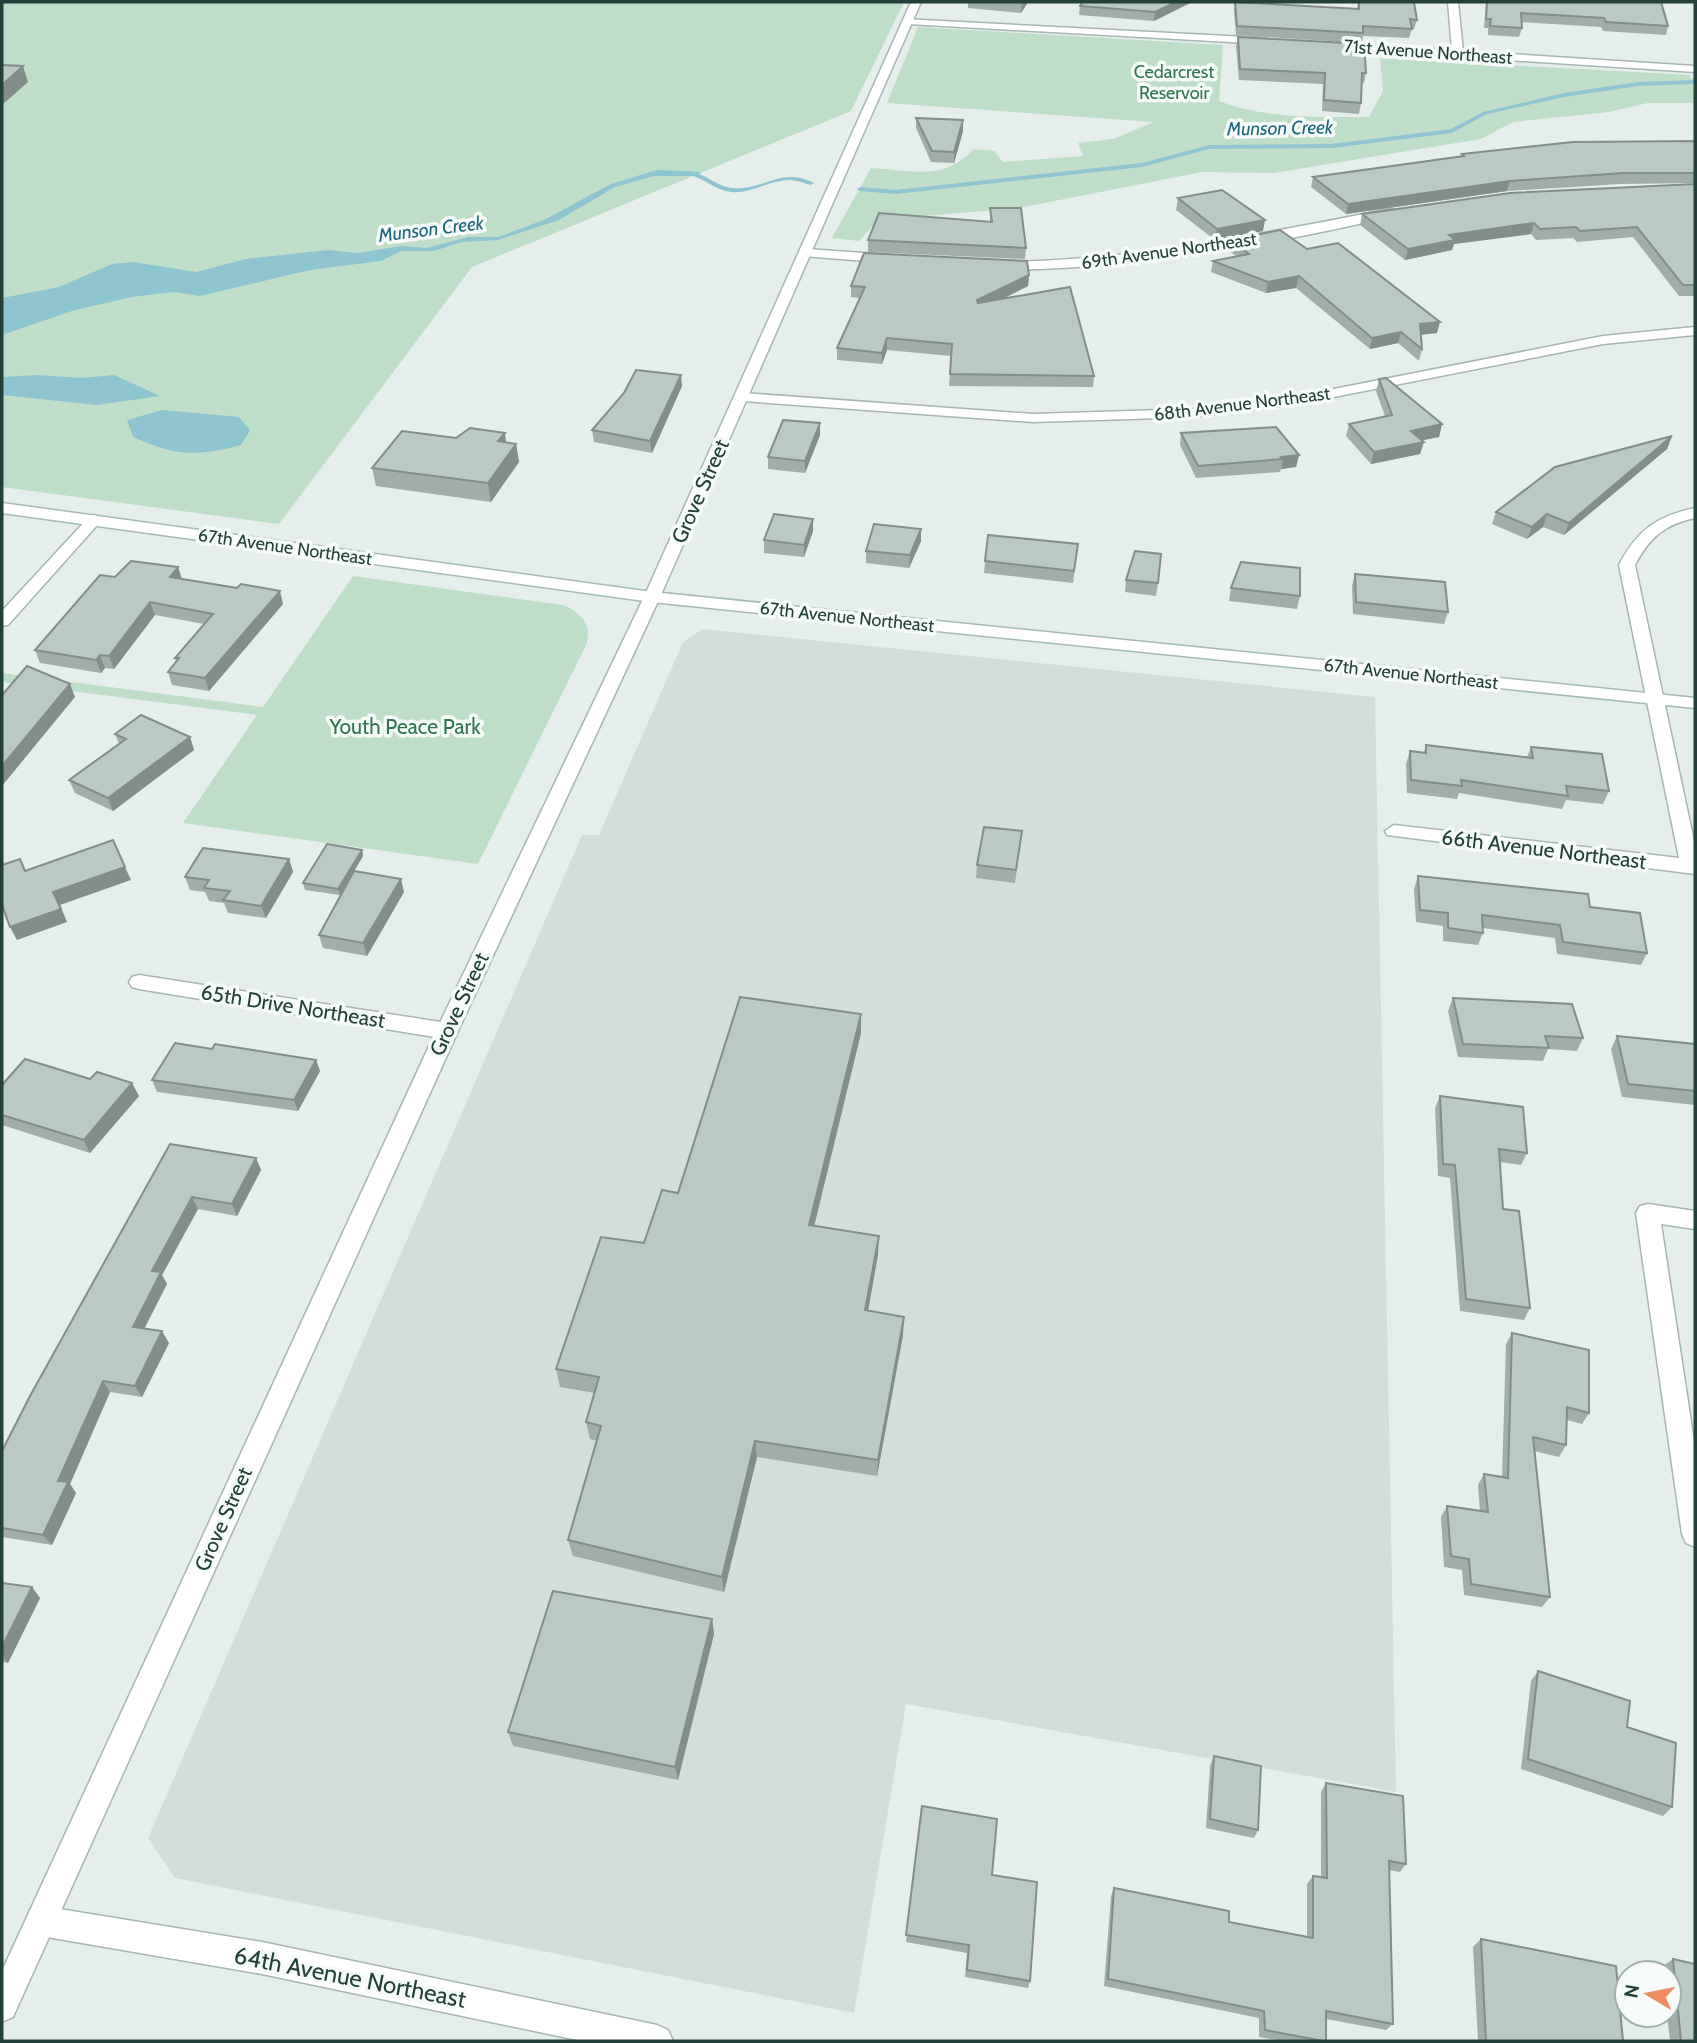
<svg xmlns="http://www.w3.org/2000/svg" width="1697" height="2043" font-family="Cabin,sans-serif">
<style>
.built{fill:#d3deda}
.green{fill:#bfdec9}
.water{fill:#8fc4d1}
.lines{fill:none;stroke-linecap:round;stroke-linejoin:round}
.stream{fill:#8fc4d1;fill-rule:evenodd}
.minor-casing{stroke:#a7b6b2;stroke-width:3}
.tertiary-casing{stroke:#a7b6b2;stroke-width:3}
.secondary-casing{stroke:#a4bab3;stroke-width:3}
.minor{fill:#fff;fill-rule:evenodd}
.tertiary{fill:#fff;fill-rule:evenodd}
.secondary{fill:#fff;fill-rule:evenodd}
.wall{fill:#a1ada9}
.shaded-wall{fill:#838d89}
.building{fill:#bbc9c4;stroke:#838d89;stroke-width:2}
.labels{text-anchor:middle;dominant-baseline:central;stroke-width:7;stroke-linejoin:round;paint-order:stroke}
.far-street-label{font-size:18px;fill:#24403a;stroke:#f6faf8}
.far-park-label{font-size:18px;fill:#2f764e;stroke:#f6faf8}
.far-water-label{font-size:19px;font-style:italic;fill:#1f677c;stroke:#f6faf8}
.street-label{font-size:21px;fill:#24403a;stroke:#f6faf8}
.park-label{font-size:21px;fill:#2f764e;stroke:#f6faf8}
.near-street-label{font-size:24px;fill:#24403a;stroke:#f6faf8}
</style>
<rect width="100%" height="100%" fill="#e5eeeb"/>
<path class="built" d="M703,629L1375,697L1396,1792L906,1704L854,2013L175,1878L148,1838L582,835H599L683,642Z"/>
<g class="green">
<path d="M2,2H904L851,111L472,267L279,524L2,487Z"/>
<path d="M918,27L1223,45L1219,101C1267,119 1318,117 1369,117L1383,91L1380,58L1690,75V78H1695V103H1648L1609,112L1513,122L1481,139L1274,173L1202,172L1019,208L878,220L859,241L832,238L871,168C913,170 942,182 974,149L994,151L1003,162L1083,156L1078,143L1113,139L1154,122L887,103Z"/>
<path d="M353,576L563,605C581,612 593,625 586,645L478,864L183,823L257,715L2,682V673L263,707Z"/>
</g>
<g class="water">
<path d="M657,170L702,172L694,176H654L615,187L559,220L498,240L462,242L434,251H401L381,261L310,270L200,296L174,292L131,297L72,311L2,335V298L59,287L112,264L133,262L196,272L246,259L328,250L357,253L402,246L427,248L468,237H498L544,220L611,184Z"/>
<path d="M37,375L81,378L114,375L160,396L97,405L2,395V377Z"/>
<path d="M162,410L239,417L250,430L241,445C196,457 175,456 133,437L127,420Z"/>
</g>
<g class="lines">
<g class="stream">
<path d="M1695,80V84L1638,86L1564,97L1487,114L1452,133L1332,148L1209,149L1142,167L896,194L860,191L857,189L860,187L896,190L1142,163L1209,145L1332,144L1451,129L1483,112L1564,93L1638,82Z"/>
<path d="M687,171C705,172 716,187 733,188C764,191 781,166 814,183L811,185C804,183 797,180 790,180C769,180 751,194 731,192C714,190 702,176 685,174V172Z"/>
</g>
<defs>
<g id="minor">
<path d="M1448,2H1458L1463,51L1695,66V72L1337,49L1332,46L1337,43L1452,50Z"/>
<path d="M904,19L1266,38L1271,41L1266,44L908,24Z"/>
<path d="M1390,209L1394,210V216C1266,246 1132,269 1000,270L994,266L1000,262C1133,261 1260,234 1390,209Z"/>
<path d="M807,249L891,255L897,259L891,263L803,256V250Z"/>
<path d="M1695,327V335L1603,344L1298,404L1194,417L1033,422L743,401L736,397L743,393L1033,414L1194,409L1298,396L1603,336Z"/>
<path d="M1695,508V518C1665,524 1649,538 1635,565L1695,846V874L1387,835L1385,831L1394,825L1679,858L1619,565C1637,530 1657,516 1695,508Z"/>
<path d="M94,515L99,517V523L8,625L2,626V611L89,517Z"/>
<path d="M139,975L447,1023L454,1025L458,1031L454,1037L447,1039L139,989L132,987L129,982L132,977Z"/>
<path d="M1648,1204L1695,1211V1229L1661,1224L1695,1448V1547L1686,1543L1682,1534L1636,1213L1640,1206Z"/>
<path d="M41,1906L262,1942L657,2025L668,2030L673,2041H582L262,1974L41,1936L30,1932L26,1921L30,1910Z"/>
</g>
<path id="tertiary" d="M911,2H921L660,597L458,1031L13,2017L2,2022V1971L436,1031L644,597Z"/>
<path id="secondary" d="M2,503L652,592L1695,698V708L652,602L2,513Z"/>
</defs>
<use href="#minor" class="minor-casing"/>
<use href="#tertiary" class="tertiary-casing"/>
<use href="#secondary" class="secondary-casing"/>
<use href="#minor" class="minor"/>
<use href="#tertiary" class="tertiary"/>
<use href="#secondary" class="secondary"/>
</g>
<g class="wall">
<path d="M968,2H1028L1021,13L968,8Z"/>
<path d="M1235,2L1357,9L1358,2H1414L1417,20L1414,29H1412L1409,38L1363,36L1362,43L1236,35L1234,11Z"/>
<path d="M1486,2H1661L1668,26L1666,35L1603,31L1601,27L1522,22V28L1519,37L1488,35V28H1484Z"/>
<path d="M1191,3L1154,21L1079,15L1080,6Z"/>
<path d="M1238,37L1366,73L1364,83H1362L1361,103L1359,114L1322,111L1323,84L1239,80L1236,47Z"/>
<path d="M916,118L963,131L954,163L931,162L916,128Z"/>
<path d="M1695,141V183L1620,184L1507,191L1346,214L1311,187L1313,177L1462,156V154Z"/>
<path d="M1695,184V296H1679L1633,237L1577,242L1573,238L1536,240L1531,234L1454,244L1452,250L1405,260L1360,225L1362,214Z"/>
<path d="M1178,198L1263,231L1215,240L1176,210Z"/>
<path d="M990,208L1026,248L1025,259L868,252V240L990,222Z"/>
<path d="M1231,240L1307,249L1437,333L1421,335L1422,349L1419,361L1398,343L1370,349L1296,288L1266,293L1211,272L1213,261L1236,256L1229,251Z"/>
<path d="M1029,275L1028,286L1003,299L1094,376L1093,387L949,386L951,356L887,350L882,364L837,360V348L860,298L851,297V286Z"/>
<path d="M1379,379L1442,424L1439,437L1422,440L1420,454L1371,464L1346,436L1349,424L1385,416L1376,391Z"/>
<path d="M682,386L652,453L594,442L592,430L624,393Z"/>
<path d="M1181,433L1299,455L1296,467L1281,469L1280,472L1196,478L1180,445Z"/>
<path d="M820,435L805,473L768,469V457Z"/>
<path d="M1672,436L1667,449L1564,535L1543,527L1527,539L1492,524L1496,512Z"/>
<path d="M456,438L516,444L519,462L491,502L376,486L372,468Z"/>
<path d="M813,531L804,557L764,553V540Z"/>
<path d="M988,535L1078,544L1073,583L984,573Z"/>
<path d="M921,541L909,568L866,563V551Z"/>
<path d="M178,567L182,579L283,604L209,691L172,685L168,672L176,662L175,658L204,624L155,615L114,669L105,668L101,673L40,663L35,650L115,577Z"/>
<path d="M1355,574L1448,612L1444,624L1353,614L1352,586Z"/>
<path d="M1126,580L1158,583L1156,596L1125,592Z"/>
<path d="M1231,588L1300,596L1297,609L1229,601Z"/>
<path d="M115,734L190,737L194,750L113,811L75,793L69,780L119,744Z"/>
<path d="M1426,745L1527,757L1531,747L1609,791L1603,804L1566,800L1562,809L1459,793L1457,799L1407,793L1406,764L1410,751L1424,752Z"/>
<path d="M1022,831L1015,883L976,878L977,865Z"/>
<path d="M362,850L363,856L354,871L404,892L367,956L323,948L319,935L340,895L305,890L303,883Z"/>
<path d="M289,859L293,872L266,918L228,913L224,903L209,901L205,892L190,890L185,877Z"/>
<path d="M1418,876L1590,907L1647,953L1641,965L1557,954L1555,938L1483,928V933L1478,945L1443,941V926L1416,922L1414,889Z"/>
<path d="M1453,998L1583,1038L1577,1051L1548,1049L1543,1061L1458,1057L1448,1011Z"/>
<path d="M861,1014V1033L814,1226L878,1254L868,1311L903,1335L877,1476L757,1457L724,1592L573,1556L568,1540L597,1441L590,1439L586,1422L595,1393L560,1387L556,1369L678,1193Z"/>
<path d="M1617,1036L1695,1044V1105L1622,1097L1611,1049Z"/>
<path d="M212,1049L316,1060L320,1071L298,1111L157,1092L152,1080Z"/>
<path d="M90,1079L139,1096L90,1153L2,1125V1085Z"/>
<path d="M1440,1096L1527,1153L1521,1165L1500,1162L1503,1209L1530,1308L1524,1320L1460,1311L1450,1178L1438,1176L1435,1108Z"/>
<path d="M170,1144L256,1158L261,1170L237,1216L198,1209L162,1275L167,1284L144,1329L169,1343L142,1397L110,1392L70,1484L76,1493L52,1545L2,1537V1451Z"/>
<path d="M1512,1333L1589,1413L1582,1424L1567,1420L1566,1445L1559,1457L1534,1451L1550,1597L1542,1607L1464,1595L1462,1570L1444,1567L1441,1517L1447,1506L1480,1511L1478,1485L1484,1474L1502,1477L1506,1344Z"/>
<path d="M2,1583L40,1598L8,1663L2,1662Z"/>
<path d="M712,1619L714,1634L678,1780L513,1746L508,1732Z"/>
<path d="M1538,1671L1627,1727L1672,1807L1663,1816L1521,1769L1531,1681Z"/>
<path d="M1214,1756L1258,1830L1254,1838L1206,1828L1210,1766Z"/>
<path d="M1326,1783L1406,1864L1400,1872L1389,1870L1393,2024L1386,2030L1326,2019L1323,2041H1283L1259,2037V2018L1104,1986L1111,1896L1114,1888L1229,1922L1307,1937V1884L1313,1876L1321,1877V1792Z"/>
<path d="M922,1806L992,1875L1030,1981L1028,1988L965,1977L967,1953L906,1942Z"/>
<path d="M1481,1939L1623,2041H1478L1473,1947Z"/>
<path d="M1673,1959L1695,2041H1670L1667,2015H1669V1973H1663V1966Z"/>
</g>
<g class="shaded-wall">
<path d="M1023,2H1028L1021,13L1022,3Z"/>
<path d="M1176,2H1191L1154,21L1155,12Z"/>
<path d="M23,66L28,82L2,105V85Z"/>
<path d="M963,120V131L954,163V152Z"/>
<path d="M1510,181L1507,191L1346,214L1348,204Z"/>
<path d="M1265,220L1263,231L1215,240L1217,229Z"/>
<path d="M1534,223L1531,234L1454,244L1452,250L1405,260L1408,249L1449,235Z"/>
<path d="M1029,275L1028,286L977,311V300Z"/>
<path d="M1299,276L1296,288L1266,293L1268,282Z"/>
<path d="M1440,322L1437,333L1417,335L1420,324Z"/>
<path d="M1401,332L1398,343L1370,349L1372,338Z"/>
<path d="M887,338V350L882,364V353Z"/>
<path d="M681,375L682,386L652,453L650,441Z"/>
<path d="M820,423V435L805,473V461Z"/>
<path d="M1442,424L1439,437L1408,443L1411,431Z"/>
<path d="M505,433L507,451L498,441Z"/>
<path d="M1672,436L1667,449L1564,535L1569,523Z"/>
<path d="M1424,442L1420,454L1371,464L1374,452Z"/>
<path d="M516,444L519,462L491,502L488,483Z"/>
<path d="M1299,455L1296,467L1281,469L1283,459L1281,457Z"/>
<path d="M1547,514L1543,527L1527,539L1532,527Z"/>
<path d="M813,519V531L804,557V545Z"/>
<path d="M921,529V541L909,568L910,555Z"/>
<path d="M178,567L182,580L170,577Z"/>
<path d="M280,591L283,604L209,691L205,678Z"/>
<path d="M150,602L155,615L114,669L109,656Z"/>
<path d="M100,655L105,668L101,673L96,660Z"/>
<path d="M70,684L75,697L2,786V766Z"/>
<path d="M190,737L194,750L113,811L108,798Z"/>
<path d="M362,850L363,856L340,895L338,889Z"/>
<path d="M289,859L293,872L266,918L261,906Z"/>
<path d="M125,867L131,880L60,905L67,922L17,940L10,927L53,892Z"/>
<path d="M401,879L404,892L367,956L363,943Z"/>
<path d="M861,1014V1033L810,1243L809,1225Z"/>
<path d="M316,1060L320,1071L298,1111L294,1100Z"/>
<path d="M132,1083L139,1096L90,1153L84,1140Z"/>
<path d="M256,1158L261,1170L237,1216L232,1204Z"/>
<path d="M192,1197L198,1209L162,1275L167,1284L139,1339L133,1327L152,1271Z"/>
<path d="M879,1236L878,1254L865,1328V1310Z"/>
<path d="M904,1317L903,1335L877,1476L878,1460Z"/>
<path d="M162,1331L169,1343L142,1397L135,1386Z"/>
<path d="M103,1381L110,1392L70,1484L76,1493L52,1545L43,1535L58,1481Z"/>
<path d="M755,1441L757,1457L724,1592L722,1577Z"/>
<path d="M32,1587L40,1598L8,1663L2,1656V1647Z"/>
<path d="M712,1619L714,1634L678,1780L675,1767Z"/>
</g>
<g class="building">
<path d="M1083,2H1176L1155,12L1080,6Z"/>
<path d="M1235,2L1359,9V2H1414L1417,20L1410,19L1412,29L1363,26V33L1237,26Z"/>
<path d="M1487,2H1661L1668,26L1606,22L1604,18L1521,13L1522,28L1490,26L1491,19H1486Z"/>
<path d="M1238,37L1364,44L1366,73H1362L1361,103L1324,100L1325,73L1240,69Z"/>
<path d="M2,65L23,66L2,85Z"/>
<path d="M916,118L963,120L954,152L932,151Z"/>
<path d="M1695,141V173H1623L1510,181L1348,204L1313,177L1464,156L1462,154L1573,142Z"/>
<path d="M1695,184V285H1683L1637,227L1580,231L1576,227L1540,229L1534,223L1449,235L1455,240L1408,249L1362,214L1510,193Z"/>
<path d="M1222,190L1265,220L1217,229L1178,198Z"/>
<path d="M990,208H1021L1026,248L868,240L879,213L992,222Z"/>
<path d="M1280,230L1307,249L1338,243L1440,322L1420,324L1422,349L1401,332L1372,338L1299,276L1268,282L1213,261L1249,254L1231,240Z"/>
<path d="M864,253L1027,261L1029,275L977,300L978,303L1070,287L1094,376L950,374L952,344L887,338L882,353L837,348L865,287L851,286Z"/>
<path d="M636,370L681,375L650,441L592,430L624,393Z"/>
<path d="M1386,378L1442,424L1411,431L1424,442L1374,452L1349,424L1392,415L1379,379Z"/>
<path d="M783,420L820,423L805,461L768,457Z"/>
<path d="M1276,427L1299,455L1281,457L1283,459L1198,466L1181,433Z"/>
<path d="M470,428L505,433L498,441L516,444L488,483L372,468L402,431L456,438Z"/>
<path d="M1672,436L1569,523L1547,514L1532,527L1496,512L1555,467Z"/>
<path d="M774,514L813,519L804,545L764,540Z"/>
<path d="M874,524L921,529L910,555L866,551Z"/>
<path d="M988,535L1078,544L1074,571L985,561Z"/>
<path d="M1135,551L1161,554L1158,583L1126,580Z"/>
<path d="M131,561L178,567L170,577L237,588L241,584L280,591L205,678L168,672L179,658H175L213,614L150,602L109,656L100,655L96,660L35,650L100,575L115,577Z"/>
<path d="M1241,562L1300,568V596L1231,588Z"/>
<path d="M1355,574L1445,582L1448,612L1356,602Z"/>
<path d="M27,666L70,684L2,766V695Z"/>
<path d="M141,715L190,737L108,798L69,780L126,739L115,734Z"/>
<path d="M1426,745L1533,758L1531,747L1602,754L1609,791L1566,786L1568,796L1461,780L1462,786L1411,780L1410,751L1426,753Z"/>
<path d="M984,827L1022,831L1016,870L977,865Z"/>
<path d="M113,840L125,867L53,892L61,909L10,927L2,905V865L20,859L25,871Z"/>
<path d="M327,844L362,850L338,889L303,883Z"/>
<path d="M203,848L289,859L261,906L223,900L230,891L204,888L209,880L185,877Z"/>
<path d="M354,871L401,879L363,943L319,935Z"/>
<path d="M1418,876L1588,894L1590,907L1640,913L1647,953L1563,942L1560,925L1482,915L1483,933L1448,928V913L1420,910Z"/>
<path d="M740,997L861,1014L809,1225L879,1236L865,1310L904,1317L878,1460L755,1441L722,1577L568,1540L601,1426L586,1422L599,1377L556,1369L601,1237L644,1243L662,1190L678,1193Z"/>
<path d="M1453,998L1572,1004L1583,1038L1545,1036L1549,1048L1463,1044Z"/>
<path d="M1617,1036L1695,1044V1091L1628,1084Z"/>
<path d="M175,1043L212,1049L215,1044L316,1060L294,1100L152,1080Z"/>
<path d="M25,1059L90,1079L97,1072L132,1083L84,1140L2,1115V1085Z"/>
<path d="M1440,1096L1523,1107L1527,1153L1499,1149L1503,1209L1519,1211L1530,1308L1466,1299L1455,1165L1443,1164Z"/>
<path d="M170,1144L256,1158L232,1204L192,1197L152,1271L161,1272L133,1327L162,1331L135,1386L103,1381L58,1481L68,1482L43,1535L2,1528V1451L30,1396Z"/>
<path d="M1512,1333L1589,1350V1413L1567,1407L1566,1445L1533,1437L1550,1597L1471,1584L1469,1559L1451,1556L1447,1506L1488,1512L1484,1474L1508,1478Z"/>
<path d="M2,1583L32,1587L2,1647Z"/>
<path d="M553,1591L712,1619L675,1767L508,1732Z"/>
<path d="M1538,1671L1630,1701L1627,1727L1676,1743L1672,1807L1528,1759Z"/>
<path d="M1214,1756L1261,1766L1258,1830L1210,1819Z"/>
<path d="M1326,1783L1403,1796L1406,1864L1389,1861L1393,2024L1326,2011V2041H1323L1265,2030L1264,2011L1108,1979L1114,1888L1229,1911V1922L1313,1938V1876L1327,1878Z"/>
<path d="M922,1806L997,1819L992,1875L1037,1882L1030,1981L967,1970L969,1945L906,1935Z"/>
<path d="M1481,1939L1616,1966L1623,2041H1486Z"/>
<path d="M1673,1959L1695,1964V2041H1681Z"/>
</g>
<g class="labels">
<g class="far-street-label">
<text transform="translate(1428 52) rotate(4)">71st Avenue Northeast</text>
<text transform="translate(1169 251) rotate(-8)">69th Avenue Northeast</text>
<text transform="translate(1242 404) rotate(-7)">68th Avenue Northeast</text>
<text transform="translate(285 547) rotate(8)">67th Avenue Northeast</text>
<text transform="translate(847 617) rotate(6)">67th Avenue Northeast</text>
<text transform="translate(1411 674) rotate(6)">67th Avenue Northeast</text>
</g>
<g class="far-park-label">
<text x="1174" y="72">Cedarcrest<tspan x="1174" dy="21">Reservoir</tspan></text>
</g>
<g class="far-water-label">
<text transform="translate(1280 128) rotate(-1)">Munson Creek</text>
<text transform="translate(431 229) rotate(-7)">Munson Creek</text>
</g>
<g class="street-label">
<text transform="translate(700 491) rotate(-66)">Grove Street</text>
<text transform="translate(1544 849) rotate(7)">66th Avenue Northeast</text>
<text transform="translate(459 1004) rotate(-65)">Grove Street</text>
<text transform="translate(293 1006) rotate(9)">65th Drive Northeast</text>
<text transform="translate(223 1519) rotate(-66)">Grove Street</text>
</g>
<g class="park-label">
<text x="405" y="726">Youth Peace Park</text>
</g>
<g class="near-street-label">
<text transform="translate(350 1977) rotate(11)">64th Avenue Northeast</text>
</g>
</g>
<rect width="1697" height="2043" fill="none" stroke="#24403a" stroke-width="7"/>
<g transform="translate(1648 1994) rotate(280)"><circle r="33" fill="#f6faf8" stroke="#a2b0ac" stroke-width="2"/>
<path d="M0-5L12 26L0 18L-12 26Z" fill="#ef8c62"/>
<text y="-10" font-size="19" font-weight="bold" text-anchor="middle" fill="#24403a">N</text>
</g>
</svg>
